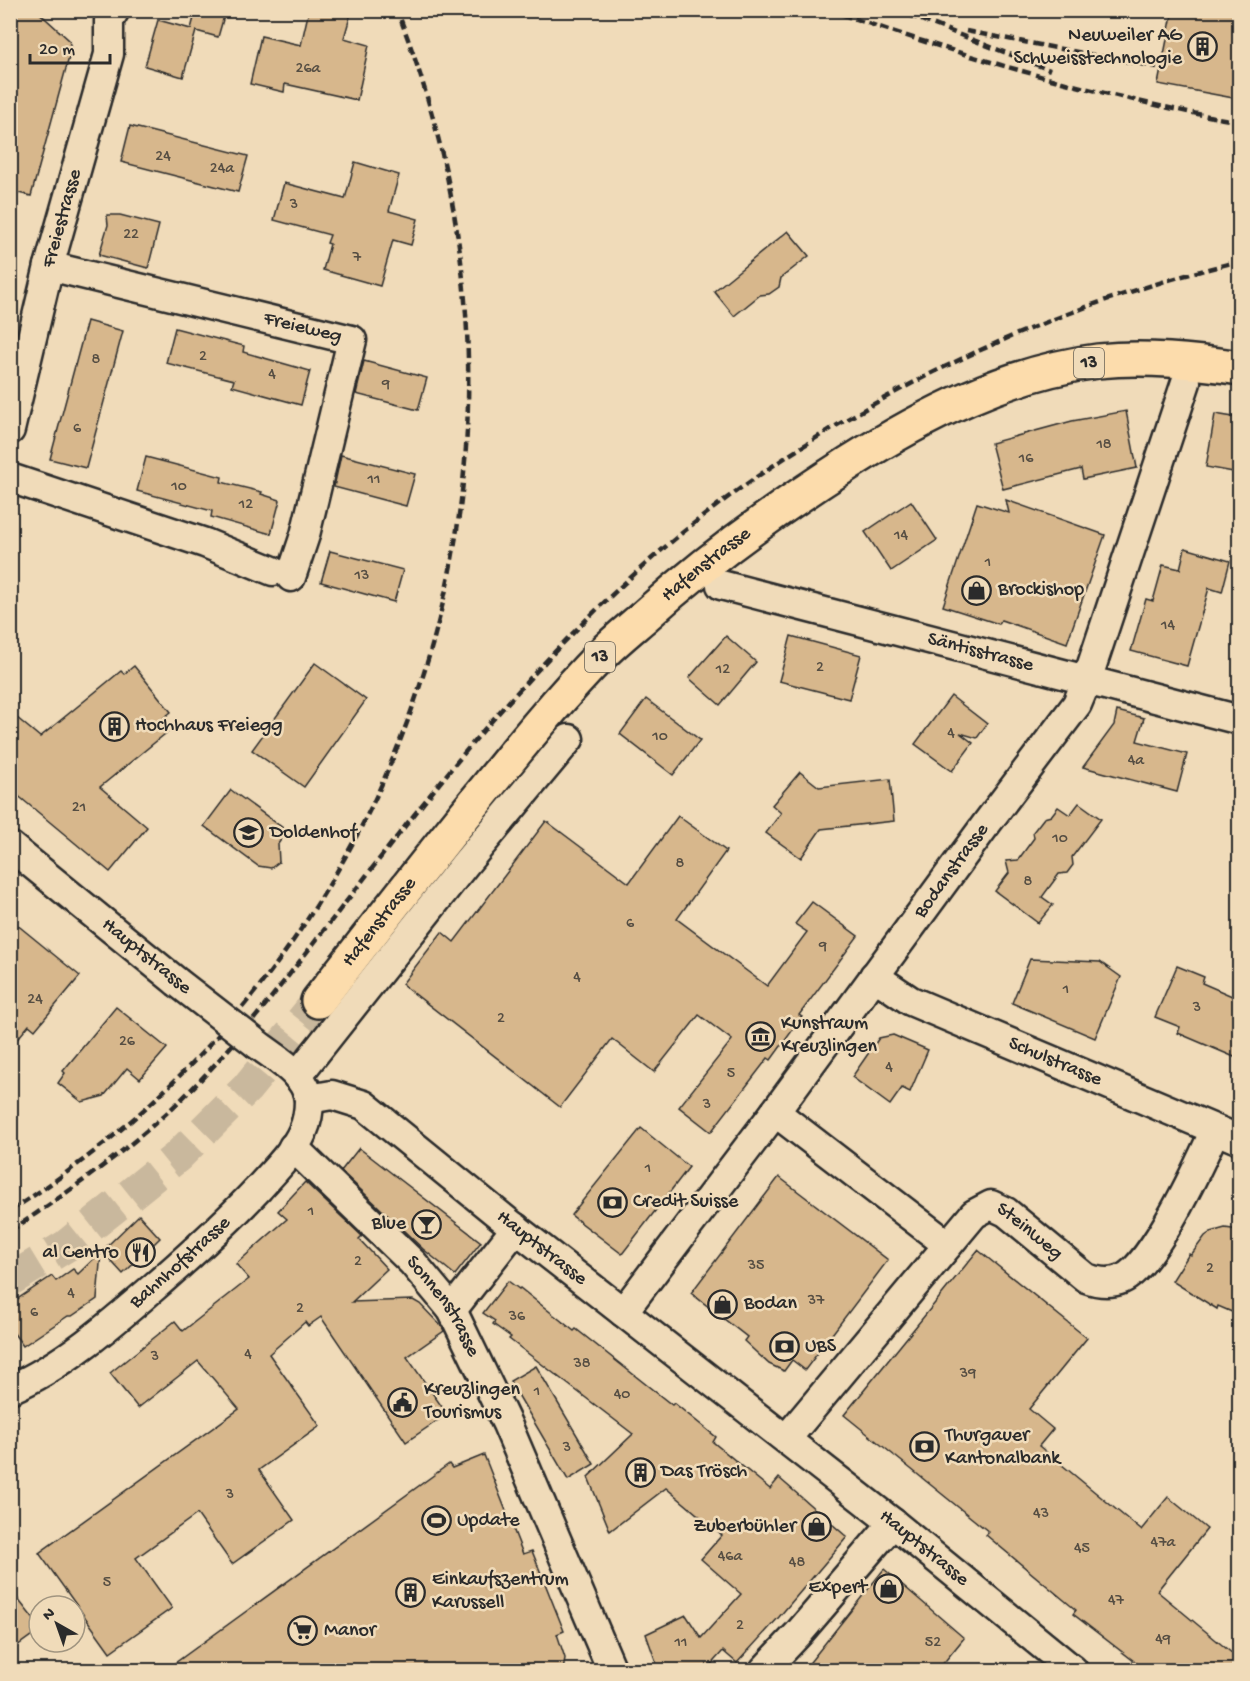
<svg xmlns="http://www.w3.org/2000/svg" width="1250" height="1681" font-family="'Gochi Hand',sans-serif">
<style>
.building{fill:#d7b78c;stroke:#2b2b2b;stroke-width:1.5}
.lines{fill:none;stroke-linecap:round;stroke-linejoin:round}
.primary-tunnel{stroke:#c9b89d;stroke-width:33;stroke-dasharray:33 16;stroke-linecap:butt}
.street-casing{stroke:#2b2b2b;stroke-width:33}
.primary-casing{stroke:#2b2b2b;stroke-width:38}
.street{stroke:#f0dbb9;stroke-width:28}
.primary{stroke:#fcdcac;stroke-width:33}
.rail{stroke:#2b2b2b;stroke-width:4.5;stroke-dasharray:9 4.5;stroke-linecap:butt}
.street-bridge-casing{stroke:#2b2b2b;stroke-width:33;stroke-linecap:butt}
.street-bridge{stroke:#f0dbb9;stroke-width:28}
.labels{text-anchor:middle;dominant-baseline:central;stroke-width:5;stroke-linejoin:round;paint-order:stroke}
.number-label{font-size:16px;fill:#564e43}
.shield{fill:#f0dbb9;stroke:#666056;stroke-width:1.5}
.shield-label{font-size:18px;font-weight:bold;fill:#2b2b2b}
.poi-label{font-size:20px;fill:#2b2b2b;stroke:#f0dbb9;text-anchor:start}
.street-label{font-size:20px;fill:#2b2b2b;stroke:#f0dbb9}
</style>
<rect width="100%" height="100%" fill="#f0dbb9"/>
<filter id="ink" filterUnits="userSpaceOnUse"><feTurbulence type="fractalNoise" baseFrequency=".0167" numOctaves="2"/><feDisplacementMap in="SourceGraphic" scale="12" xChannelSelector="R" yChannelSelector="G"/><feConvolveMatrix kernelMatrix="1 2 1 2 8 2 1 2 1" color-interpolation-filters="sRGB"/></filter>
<g filter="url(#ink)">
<g class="building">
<path d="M10,10H36L69,40L71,50L31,196L10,191Z"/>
<path d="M196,10L224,16L218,37L196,31L183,77L145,66L158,20L191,29Z"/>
<path d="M309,10H352L344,38L369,45L357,100L285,84L284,92L250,84L261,36L301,45Z"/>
<path d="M1173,10H1239V99L1158,84Z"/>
<path d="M130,126L248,156L238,192L121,162Z"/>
<path d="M355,162L399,175L389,211L418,219L411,245L393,240L380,286L323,270L330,244L327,243L330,235L274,220L284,183L345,199Z"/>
<path d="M107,215H120L159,225L148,268L99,255L108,225Z"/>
<path d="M788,231L809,256L781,278L779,287L769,294L760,295L734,316L714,291Z"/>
<path d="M87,321L123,331L86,468L50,459Z"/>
<path d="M175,328L244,346L243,352L310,371L301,405L232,386L234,380L166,363Z"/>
<path d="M364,361L427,378L418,410L356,394Z"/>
<path d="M1126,411L1137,468L1083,479L1081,469L1003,489L991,443L1072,421Z"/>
<path d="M1215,414L1239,418V473L1206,467Z"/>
<path d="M341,455L415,474L406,506L334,487Z"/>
<path d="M146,457L222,477L221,482L262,492L261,494L280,500L271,534L211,517L212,511L137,491Z"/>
<path d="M1006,500L1105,535L1067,643L1001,620L999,624L943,606L977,503L1009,513Z"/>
<path d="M911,501L937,540L891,571L865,532Z"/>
<path d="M1185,548L1230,561L1222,592L1209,588L1187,666L1131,651L1146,599L1153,601L1163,565L1180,569Z"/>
<path d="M330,551L403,570L394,602L321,582Z"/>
<path d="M726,636L756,662L720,705L689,678Z"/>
<path d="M791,636L861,655L849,699L779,681Z"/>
<path d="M315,663L366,700L304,787L252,750Z"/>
<path d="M134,666L171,712L161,720L170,730L100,787L147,827L110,872L10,789V712L40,737L121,671L124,674Z"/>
<path d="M951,696L987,724L977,738L960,733L973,743L952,771L915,744Z"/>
<path d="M646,699L700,740L673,775L620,734Z"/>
<path d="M1117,711L1144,718L1137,741L1187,754L1177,792L1083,767L1114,725Z"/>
<path d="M800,772L819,787L890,779L894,821L821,829L801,858L766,833L781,813L772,805Z"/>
<path d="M231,790L287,831L278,844L279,862L271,868L258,866L204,826Z"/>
<path d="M1079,803L1101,819L1072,857L1073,865L1067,873L1059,874L1042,897L1053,905L1038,923L995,891L1009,873L1006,861L1018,860L1034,838L1033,832L1044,818L1051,816L1058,807L1070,815Z"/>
<path d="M678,816L726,851L677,919L767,986L807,932L795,924L812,902L858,936L799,1015L802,1017L771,1060L768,1058L711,1132L679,1107L732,1040L699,1015L654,1072L612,1039L560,1107L402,984L442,932L454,942L546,821L629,883Z"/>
<path d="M10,919L80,976L35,1030L29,1025L10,1048Z"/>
<path d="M1030,959L1100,962L1121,977L1095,1038L1012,1003Z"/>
<path d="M1177,966L1204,977L1202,983L1239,999V1059L1178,1033L1180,1027L1155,1017Z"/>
<path d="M116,1007L167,1048L140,1079L127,1068L104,1096L82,1102L58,1083L65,1073L63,1071Z"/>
<path d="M893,1035L928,1050L910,1092L902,1088L890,1105L852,1077L879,1038Z"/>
<path d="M641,1128L689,1167L622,1254L571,1215Z"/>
<path d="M359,1148L481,1242L455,1275L423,1249L341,1171Z"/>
<path d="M779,1177L888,1260L805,1370L792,1360L784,1371L769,1364L744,1341L747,1337L691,1293Z"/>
<path d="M305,1182L362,1236L359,1239L387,1269L352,1302L413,1300L420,1304L442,1327L444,1331L407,1357L447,1414L406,1442L321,1317L308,1326L305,1322L269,1354L320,1426L259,1470L294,1520L232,1564L197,1514L136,1558L172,1608L110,1652L39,1553L239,1409L198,1361L138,1408L110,1373L175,1321L183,1331L249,1279L236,1264L287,1219L278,1211Z"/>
<path d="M139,1215L160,1238L123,1274L102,1251Z"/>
<path d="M1225,1228L1239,1230V1315L1218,1306L1217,1309L1172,1281L1189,1254L1191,1255L1205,1236L1211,1232Z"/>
<path d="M978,1250L1087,1338L1029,1409L1053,1429L1039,1446L1141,1530L1168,1497L1207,1529L1157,1591L1239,1659V1671H1147L1073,1614L1076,1610L986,1535L989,1532L844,1415Z"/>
<path d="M101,1252L97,1299L72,1316H68L23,1346L10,1328V1304L52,1276L56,1281L73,1269L78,1274Z"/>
<path d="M508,1281L519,1289L520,1288L574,1331L576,1329L672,1405L674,1403L716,1437L713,1442L770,1489L779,1478L847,1537L779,1617L737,1663L723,1651L705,1671H659L646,1634L686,1615L701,1638L741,1594L701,1559L722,1535L666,1488L610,1531L588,1477L633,1434L509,1339L511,1337L493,1324L495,1321L483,1313Z"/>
<path d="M536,1366L594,1464L568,1480L510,1381Z"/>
<path d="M484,1455L523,1554L532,1551L564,1631L557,1634L565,1658L563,1671H164L449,1464L452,1468Z"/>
<path d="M884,1569L964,1638L937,1671H803Z"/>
<path d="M10,1589L39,1626V1630L10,1651Z"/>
</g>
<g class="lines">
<path class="primary-tunnel" d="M10,1280L66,1246L177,1157L247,1088L318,1001"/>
<defs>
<g id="street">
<path id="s1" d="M49,266L352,340L305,535L291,577"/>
<path id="s2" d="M10,430L49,266L109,54V20L115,10"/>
<path d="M10,478L205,543L273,571"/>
<path id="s3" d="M721,585L1240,720"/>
<path d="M10,846L177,982"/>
<path id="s4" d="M874,976L911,1001L1240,1140"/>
<path d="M297,1076L465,864L569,739"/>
<path id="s5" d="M309,1099L332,1095L364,1105L509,1223L893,1523L1073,1670"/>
<path d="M775,1112L948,1245"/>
<path id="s6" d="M293,1147L413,1263L452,1310L507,1424L612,1670"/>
<path d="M452,1310L516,1228"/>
<path id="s7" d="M623,1312L775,1112L987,823L1077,704L1087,680L1186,382"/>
<path id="s8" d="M10,1389C66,1365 116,1320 162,1280C195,1251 228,1221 258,1189C273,1172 294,1152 303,1131C307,1122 309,1109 309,1100C307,1075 275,1058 257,1044"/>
<path id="s9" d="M787,1438L974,1214L991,1205L1006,1212L1086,1278C1097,1282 1110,1284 1122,1279C1153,1266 1200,1163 1215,1130"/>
<path d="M764,1670L798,1634L893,1523"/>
</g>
<g id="primary">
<path id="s10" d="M318,1001C369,936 419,871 471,807C513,755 555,702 602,654C616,640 631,628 646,615C709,558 777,509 849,463C925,415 1008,372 1098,361C1145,356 1193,361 1240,368"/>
</g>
</defs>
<use href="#street" class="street-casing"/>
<use href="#primary" class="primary-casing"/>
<use href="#street" class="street"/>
<use href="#primary" class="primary"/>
<g class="rail">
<path d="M829,10C963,56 1100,97 1240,122"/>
<path d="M896,10L1050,70"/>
<path d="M966,31L1157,67"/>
<path d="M10,1211C415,954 573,455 397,10"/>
<path d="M10,1231C66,1194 121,1155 170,1110C225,1059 271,998 317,939C371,870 425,799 482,732C559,643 643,558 738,490C891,381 1058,305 1240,261"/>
</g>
<defs>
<path id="street-bridge" d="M177,982L257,1044"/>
</defs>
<use href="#street-bridge" class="street-bridge-casing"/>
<use href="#street-bridge" class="street-bridge"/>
</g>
</g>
<defs>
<symbol id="building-ring" viewBox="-11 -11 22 22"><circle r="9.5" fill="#f0dbb9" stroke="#2b2b2b" stroke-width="1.5"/><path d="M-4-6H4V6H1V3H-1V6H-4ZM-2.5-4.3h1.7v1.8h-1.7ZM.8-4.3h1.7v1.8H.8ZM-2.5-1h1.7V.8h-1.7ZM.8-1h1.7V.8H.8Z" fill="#2b2b2b"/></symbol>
<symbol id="shop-ring" viewBox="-11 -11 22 22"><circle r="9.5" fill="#f0dbb9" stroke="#2b2b2b" stroke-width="1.5"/><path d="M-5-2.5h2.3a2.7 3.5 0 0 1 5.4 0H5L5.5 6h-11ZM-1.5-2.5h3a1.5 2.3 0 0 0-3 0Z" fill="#2b2b2b"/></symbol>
<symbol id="school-ring" viewBox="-11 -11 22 22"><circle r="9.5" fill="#f0dbb9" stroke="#2b2b2b" stroke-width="1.5"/><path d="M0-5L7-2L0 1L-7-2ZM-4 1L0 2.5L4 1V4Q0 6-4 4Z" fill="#2b2b2b"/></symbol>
<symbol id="museum-ring" viewBox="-11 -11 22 22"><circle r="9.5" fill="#f0dbb9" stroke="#2b2b2b" stroke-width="1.5"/><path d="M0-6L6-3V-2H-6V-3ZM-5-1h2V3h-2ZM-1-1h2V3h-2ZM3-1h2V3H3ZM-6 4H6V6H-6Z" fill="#2b2b2b"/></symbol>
<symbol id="bank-ring" viewBox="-11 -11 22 22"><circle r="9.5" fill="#f0dbb9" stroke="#2b2b2b" stroke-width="1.5"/><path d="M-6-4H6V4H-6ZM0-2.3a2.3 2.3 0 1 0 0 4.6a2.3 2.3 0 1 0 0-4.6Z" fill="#2b2b2b"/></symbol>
<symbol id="bar-ring" viewBox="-11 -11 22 22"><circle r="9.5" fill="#f0dbb9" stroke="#2b2b2b" stroke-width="1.5"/><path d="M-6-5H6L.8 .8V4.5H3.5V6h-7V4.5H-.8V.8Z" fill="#2b2b2b"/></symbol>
<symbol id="restaurant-ring" viewBox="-11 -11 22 22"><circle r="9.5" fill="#f0dbb9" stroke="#2b2b2b" stroke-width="1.5"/><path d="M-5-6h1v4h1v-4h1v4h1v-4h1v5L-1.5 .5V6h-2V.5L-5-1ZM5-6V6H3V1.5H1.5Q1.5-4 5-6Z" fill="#2b2b2b"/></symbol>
<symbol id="civic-ring" viewBox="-11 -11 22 22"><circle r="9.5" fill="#f0dbb9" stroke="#2b2b2b" stroke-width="1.5"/><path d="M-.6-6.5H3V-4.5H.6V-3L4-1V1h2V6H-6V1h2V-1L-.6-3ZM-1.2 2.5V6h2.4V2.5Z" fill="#2b2b2b"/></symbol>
<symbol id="stadium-ring" viewBox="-11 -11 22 22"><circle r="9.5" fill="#f0dbb9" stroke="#2b2b2b" stroke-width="1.5"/><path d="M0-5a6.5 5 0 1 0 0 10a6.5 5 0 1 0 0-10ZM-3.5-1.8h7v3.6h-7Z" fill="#2b2b2b"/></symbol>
<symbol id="supermarket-ring" viewBox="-11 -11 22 22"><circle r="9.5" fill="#f0dbb9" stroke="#2b2b2b" stroke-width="1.5"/><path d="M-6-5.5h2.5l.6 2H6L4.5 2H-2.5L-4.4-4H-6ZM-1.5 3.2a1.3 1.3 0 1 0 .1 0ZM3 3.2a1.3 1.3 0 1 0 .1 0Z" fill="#2b2b2b"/></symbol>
</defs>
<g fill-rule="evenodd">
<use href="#building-ring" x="1186" y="30" width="33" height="33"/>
<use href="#shop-ring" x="960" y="574" width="33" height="33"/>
<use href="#building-ring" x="98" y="710" width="33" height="33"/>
<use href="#school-ring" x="232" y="816" width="33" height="33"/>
<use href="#museum-ring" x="744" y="1020" width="33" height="33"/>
<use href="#bank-ring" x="596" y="1186" width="33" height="33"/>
<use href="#bar-ring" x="410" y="1208" width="33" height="33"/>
<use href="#restaurant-ring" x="124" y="1236" width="33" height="33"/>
<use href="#shop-ring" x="706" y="1288" width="33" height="33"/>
<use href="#bank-ring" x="768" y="1330" width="33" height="33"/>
<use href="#civic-ring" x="386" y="1386" width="33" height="33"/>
<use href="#bank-ring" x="908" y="1430" width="33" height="33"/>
<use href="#building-ring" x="624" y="1456" width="33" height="33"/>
<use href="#stadium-ring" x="420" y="1504" width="33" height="33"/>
<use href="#shop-ring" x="800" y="1510" width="33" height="33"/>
<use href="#shop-ring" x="872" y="1572" width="33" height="33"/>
<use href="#building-ring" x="394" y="1576" width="33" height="33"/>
<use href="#supermarket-ring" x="286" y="1614" width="33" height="33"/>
</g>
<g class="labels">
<g class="number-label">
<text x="308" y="69">26a</text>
<text x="163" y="157">24</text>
<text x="222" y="169">24a</text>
<text x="294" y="205">3</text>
<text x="131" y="235">22</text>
<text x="357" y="258">7</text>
<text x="203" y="357">2</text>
<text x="96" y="360">8</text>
<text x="272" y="375">4</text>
<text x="386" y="385">9</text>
<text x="77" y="429">6</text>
<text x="1104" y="445">18</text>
<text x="1026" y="459">16</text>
<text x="374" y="480">11</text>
<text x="179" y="487">10</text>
<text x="246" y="505">12</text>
<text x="901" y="536">14</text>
<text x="988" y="563">1</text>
<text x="362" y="576">13</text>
<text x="1168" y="626">14</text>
<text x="820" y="668">2</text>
<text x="723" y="670">12</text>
<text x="951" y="734">4</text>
<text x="660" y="737">10</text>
<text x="1136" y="761">4a</text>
<text x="79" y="808">21</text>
<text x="1060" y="839">10</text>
<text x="680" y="864">8</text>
<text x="1028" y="882">8</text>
<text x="630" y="924">6</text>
<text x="823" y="947">9</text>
<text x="577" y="978">4</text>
<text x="1066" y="990">1</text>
<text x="35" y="1000">24</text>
<text x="1197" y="1008">3</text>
<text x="501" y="1019">2</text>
<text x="127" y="1042">26</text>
<text x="889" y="1068">4</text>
<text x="731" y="1074">5</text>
<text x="707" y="1105">3</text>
<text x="648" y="1169">1</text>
<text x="311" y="1212">1</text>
<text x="358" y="1262">2</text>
<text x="756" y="1266">35</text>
<text x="1210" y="1269">2</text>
<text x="71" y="1294">4</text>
<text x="816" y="1301">37</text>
<text x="300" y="1309">2</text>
<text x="34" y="1313">6</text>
<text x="517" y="1317">36</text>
<text x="248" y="1355">4</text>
<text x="155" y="1357">3</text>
<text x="582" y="1364">38</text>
<text x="968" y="1374">39</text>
<text x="537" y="1392">1</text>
<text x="622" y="1395">40</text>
<text x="567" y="1448">3</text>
<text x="230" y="1495">3</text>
<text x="1041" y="1514">43</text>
<text x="1163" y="1543">47a</text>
<text x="1082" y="1549">45</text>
<text x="730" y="1557">46a</text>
<text x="797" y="1563">48</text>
<text x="107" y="1583">5</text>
<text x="1116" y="1601">47</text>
<text x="740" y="1626">2</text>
<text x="1163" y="1640">49</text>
<text x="681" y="1643">11</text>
<text x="933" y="1643">52</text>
</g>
<g class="shield">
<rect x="1074" y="348" width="30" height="30" rx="4.5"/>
<rect x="585" y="642" width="30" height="30" rx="4.5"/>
</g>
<g class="shield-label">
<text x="1089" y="363">13</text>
<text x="600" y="657">13</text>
</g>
<g class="poi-label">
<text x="1182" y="36" text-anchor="end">Neuweiler AG<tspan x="1182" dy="23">Schweisstechnologie</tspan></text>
<text x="998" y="590">Brockishop</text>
<text x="135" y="726">Hochhaus Freiegg</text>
<text x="270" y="833">Doldenhof</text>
<text x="781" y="1024">Kunstraum<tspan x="781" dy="23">Kreuzlingen</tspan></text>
<text x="633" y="1202">Credit Suisse</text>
<text x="406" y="1224" text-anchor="end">Blue</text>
<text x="119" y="1253" text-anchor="end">al Centro</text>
<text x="744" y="1304">Bodan</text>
<text x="805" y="1347">UBS</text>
<text x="424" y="1390">Kreuzlingen<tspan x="424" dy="23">Tourismus</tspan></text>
<text x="945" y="1436">Thurgauer<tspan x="945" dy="23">Kantonalbank</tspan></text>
<text x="661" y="1472">Das Trösch</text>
<text x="457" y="1521">Update</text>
<text x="796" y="1527" text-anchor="end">Zuberbühler</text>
<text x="432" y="1580">Einkaufszentrum<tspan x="432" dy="23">Karussell</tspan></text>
<text x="867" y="1588" text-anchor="end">Expert</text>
<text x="324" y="1631">Manor</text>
</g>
<g class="street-label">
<text stroke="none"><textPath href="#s2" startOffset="218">Freiestrasse</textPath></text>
<text stroke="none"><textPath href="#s1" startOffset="261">Freieweg</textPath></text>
<text stroke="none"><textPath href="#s10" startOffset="586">Hafenstrasse</textPath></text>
<text stroke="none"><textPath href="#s3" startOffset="268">Säntisstrasse</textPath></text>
<text stroke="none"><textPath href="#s7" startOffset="550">Bodanstrasse</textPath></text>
<text stroke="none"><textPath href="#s10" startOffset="100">Hafenstrasse</textPath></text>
<text transform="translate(146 957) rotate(39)">Hauptstrasse</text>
<text stroke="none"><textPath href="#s4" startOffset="201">Schulstrasse</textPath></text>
<text stroke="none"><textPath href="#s9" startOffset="358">Steinweg</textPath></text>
<text stroke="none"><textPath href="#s5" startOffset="285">Hauptstrasse</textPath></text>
<text stroke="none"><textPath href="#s8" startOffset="213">Bahnhofstrasse</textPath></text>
<text stroke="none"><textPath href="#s6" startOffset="220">Sonnenstrasse</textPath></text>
<text stroke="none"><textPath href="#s5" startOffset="771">Hauptstrasse</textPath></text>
</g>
</g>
<rect width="1250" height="1681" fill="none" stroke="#f0dbb9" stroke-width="36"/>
<rect x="18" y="18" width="1214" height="1645" fill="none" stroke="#2b2b2b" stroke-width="2" filter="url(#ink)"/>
<g transform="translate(57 1624) rotate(320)"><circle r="28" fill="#f0dbb9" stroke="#a19580" stroke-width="1.5"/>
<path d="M0-4.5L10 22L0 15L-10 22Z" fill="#2b2b2b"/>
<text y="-9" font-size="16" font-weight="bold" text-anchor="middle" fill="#2b2b2b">N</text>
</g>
<path d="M30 54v9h80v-9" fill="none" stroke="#2b2b2b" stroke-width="3"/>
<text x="39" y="54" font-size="18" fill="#2b2b2b" stroke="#f0dbb9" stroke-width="4.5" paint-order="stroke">20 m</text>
</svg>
